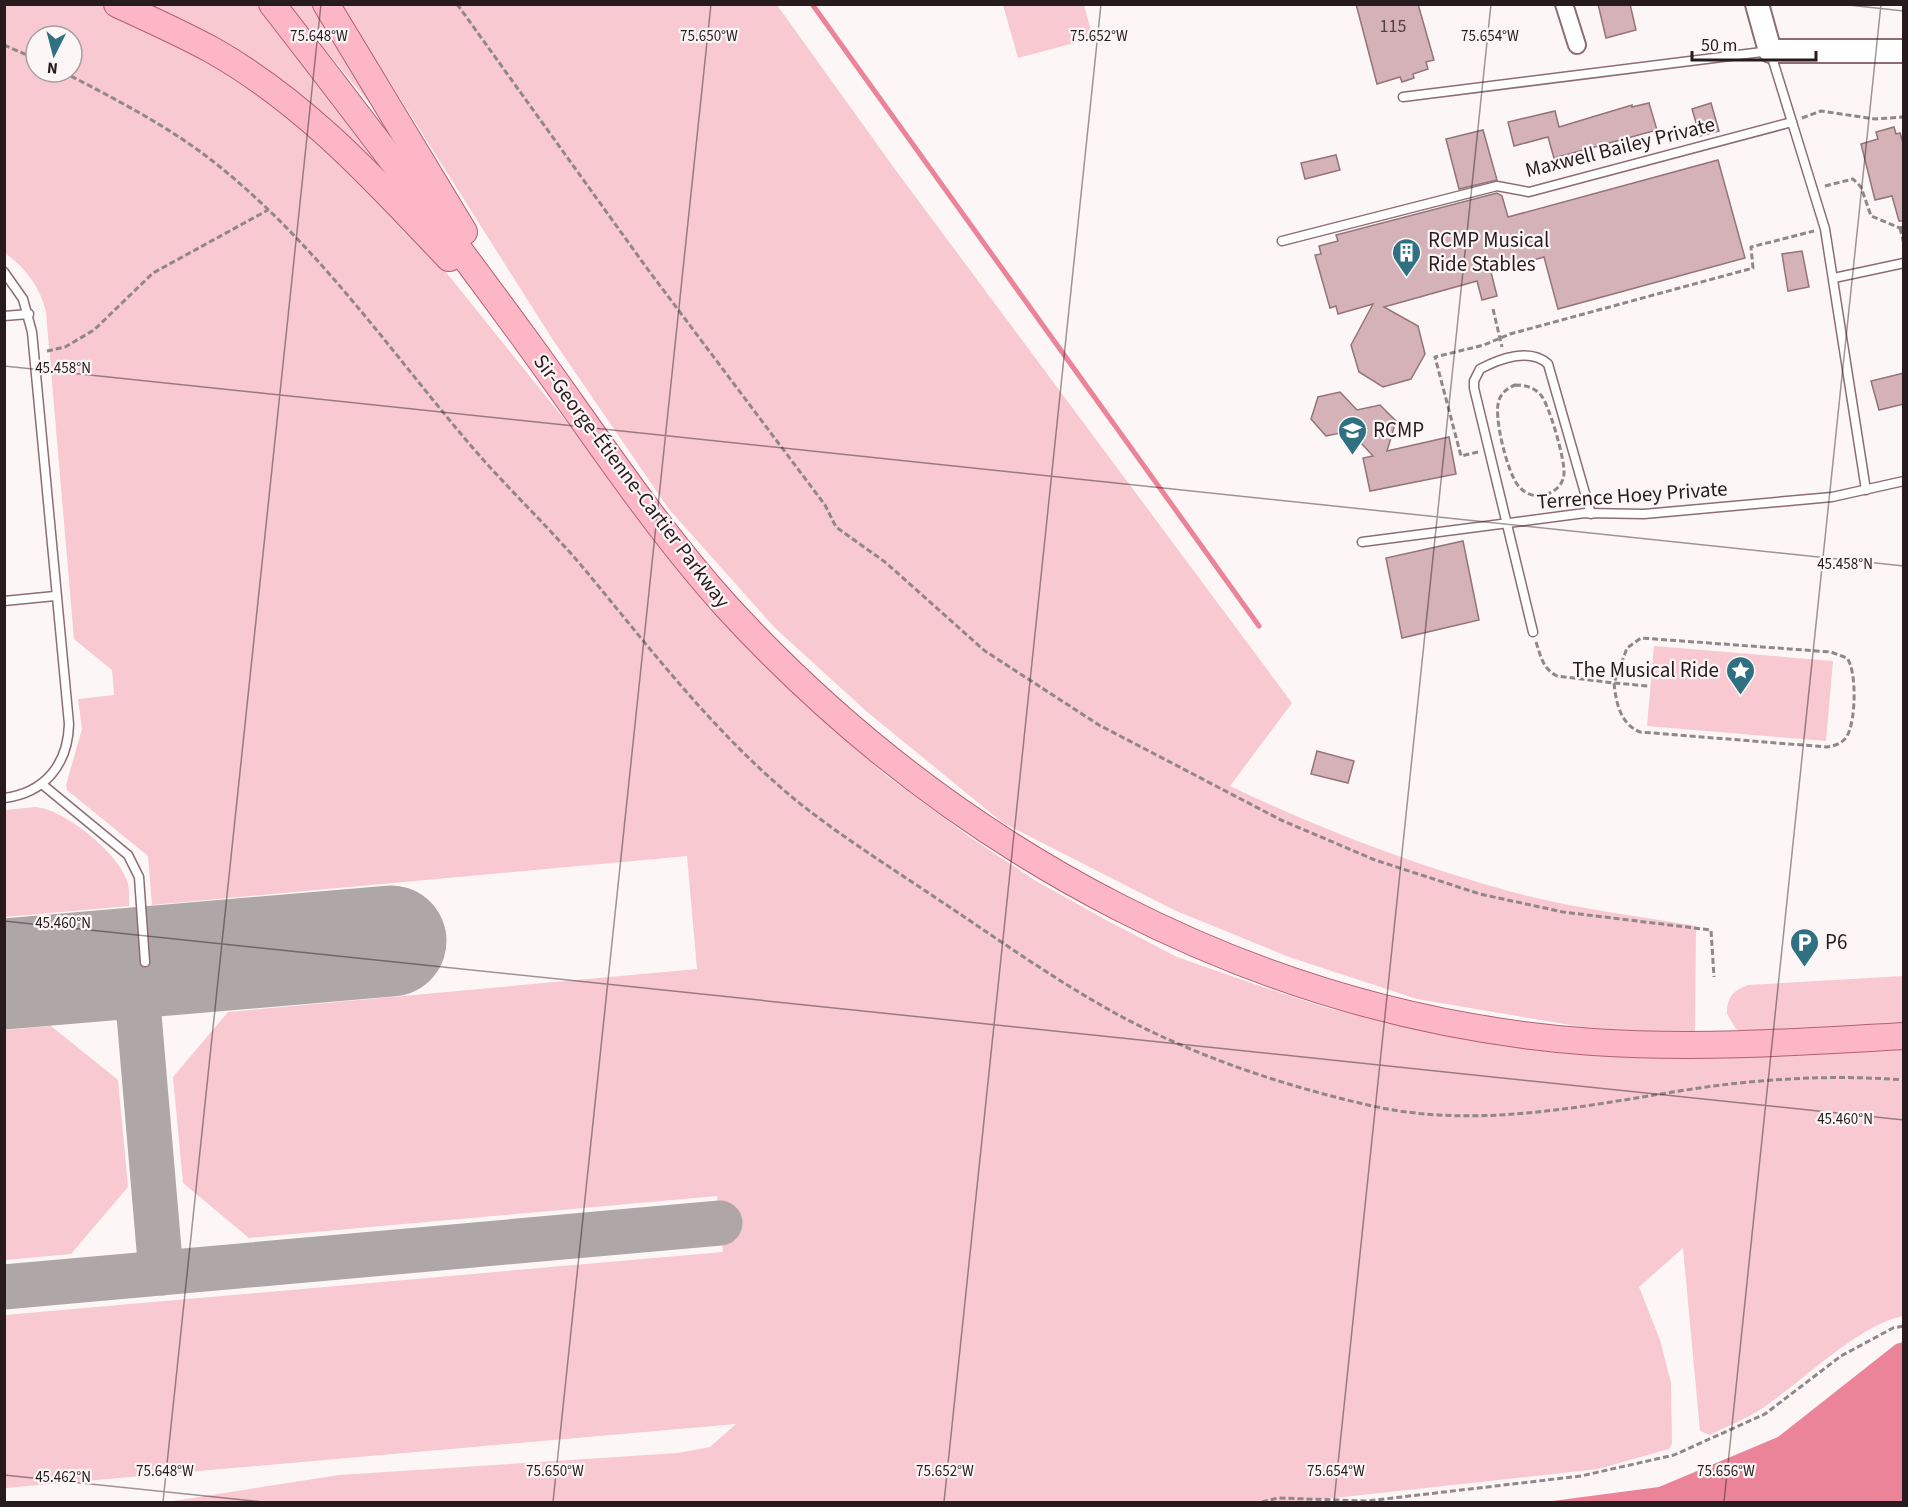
<svg xmlns="http://www.w3.org/2000/svg" width="1908" height="1507" font-family="'Source Sans 3',sans-serif">
<style>
.green{fill:#f8c9d0;fill-rule:evenodd}
.water{fill:#eb8498}
.lines{fill:none;stroke-linecap:round;stroke-linejoin:round}
.stream{stroke:#eb8498;stroke-width:5}
.taxiway{stroke:#aea6a7;stroke-width:45}
.runway{stroke:#aea6a7;stroke-width:111}
.building{fill:#d4b2b7;stroke:#947479;stroke-width:1.5}
.lane-casing{stroke:#8d6d72;stroke-width:11}
.street-casing{stroke:#8d6d72;stroke-width:20}
.secondary-casing{stroke:#8d6d72;stroke-width:26}
.primary-casing{stroke:#b06171;stroke-width:28}
.path{stroke:#918789;stroke-width:3;stroke-dasharray:6 3;stroke-linecap:butt}
.lane{stroke:#fff;stroke-width:8}
.street{stroke:#fff;stroke-width:16}
.secondary{stroke:#fff;stroke-width:22}
.primary{stroke:#fcb6c5;stroke-width:26}
.ticks{fill:none;stroke:#271b1d;stroke-width:1.5;stroke-opacity:0.45}
.labels{text-anchor:middle;dominant-baseline:central;stroke-width:4.5;stroke-linejoin:round;paint-order:stroke}
.number-label{font-size:18px;fill:#524144}
.street-label{font-size:21px;fill:#271b1d;stroke:#fdf6f7}
.poi-label{font-size:21px;fill:#271b1d;stroke:#fdf6f7;text-anchor:start}
.ticks-label{font-size:15px;text-anchor:middle;fill:#271b1d;stroke:#fdf6f7;stroke-width:4.5;stroke-linejoin:round;paint-order:stroke}
</style>
<rect width="100%" height="100%" fill="#fdf6f7"/>
<g class="green">
<path d="M5,5H104L171,36L287,109L421,241L622,491L716,615L768,667L826,723L887,776L971,838L1036,881L1108,921L1177,957L1254,984L1327,1008L1477,1041L1591,1053L1903,1047V1316C1858,1325 1803,1381 1764,1407C1747,1419 1727,1426 1710,1435L1700,1431L1683,1248L1639,1287L1660,1340L1671,1383L1672,1444L1669,1449L1598,1469L1298,1502H167L339,1475L678,1453L710,1447L736,1424L5,1488V1315L723,1252L717,1196L249,1238L183,1183L173,1077L228,1012L697,969L687,856L152,905L148,856L67,790L66,785L82,729L78,699L114,695L112,670L74,639L46,312C40,287 26,268 5,253ZM36,36H72V72H36Z"/>
<path d="M136,5H260L403,194Z"/>
<path d="M288,5H317L386,123Z"/>
<path d="M341,5H777L897,172L1292,703L1230,786C1322,830 1414,865 1512,892C1572,908 1635,916 1696,926L1695,1035L1582,1027L1417,999L1289,957L1174,910L1003,823L866,711L774,627L668,508L551,337Z"/>
<path d="M1003,5H1084L1093,38L1018,58Z"/>
<path d="M1654,646L1833,661L1826,741L1647,726Z"/>
<path d="M36,807C65,810 115,851 126,878C130,886 129,897 129,906L5,917V810Z"/>
<path d="M1903,976V1024L1746,1033L1736,1029L1727,1014C1726,999 1733,990 1748,985Z"/>
<path d="M51,1026L118,1080L128,1187L71,1254L5,1260V1030Z"/>
</g>
<path class="water" d="M1903,1342V1502H1545L1659,1487L1778,1437L1896,1344Z"/>
<g class="lines">
<path class="stream" d="M812,4L1259,626"/>
<g class="taxiway">
<path d="M70,968C103,976 124,983 139,1015L161,1273"/>
<path d="M4,1287L720,1223"/>
</g>
<path class="runway" d="M4,974L391,941"/>
</g>
<g class="building">
<path d="M1356,4H1418L1434,60L1426,62L1428,69L1413,74L1414,78L1402,82L1400,77L1377,84Z"/>
<path d="M1598,4H1630L1636,30L1606,38Z"/>
<path d="M1649,103L1657,130L1554,158L1548,137L1514,146L1508,122L1555,111L1559,127L1632,105V107Z"/>
<path d="M1711,103L1719,131L1700,136L1692,109Z"/>
<path d="M1894,127L1896,134L1900,133L1904,146V221H1899L1892,196L1875,200L1861,144L1878,139L1876,132Z"/>
<path d="M1483,130L1497,180L1459,189L1446,139Z"/>
<path d="M1336,155L1340,170L1305,179L1301,163Z"/>
<path d="M1718,160L1745,258L1558,309L1544,257L1491,272L1497,296L1482,300L1477,281L1384,307L1418,326L1425,354L1411,379L1383,387L1359,372L1351,345L1373,304L1338,314L1336,306L1330,308L1315,255L1321,254L1319,246L1338,241L1336,235L1497,193L1502,196L1508,217Z"/>
<path d="M1802,251L1809,287L1788,291L1782,254Z"/>
<path d="M1904,373V404L1879,410L1871,381Z"/>
<path d="M1340,392L1357,410L1380,405L1396,421L1387,451L1449,437L1456,474L1370,491L1363,458L1373,456L1350,431L1326,436L1311,419L1318,397Z"/>
<path d="M1463,541L1479,620L1402,638L1386,558Z"/>
<path d="M1317,751L1354,761L1348,783L1311,774Z"/>
</g>
<g class="lines">
<defs>
<g id="lane">
<path d="M1403,97L1770,51L1792,122"/>
<path d="M1282,241L1497,186L1529,192L1792,122L1825,229L1866,490"/>
<path d="M4,272L23,299L32,332L69,724C68,764 45,793 4,798"/>
<path d="M1834,278L1904,263"/>
<path d="M4,316L29,314"/>
<path d="M1362,542L1585,513L1644,514L1832,497L1904,481"/>
<path d="M4,601L55,596"/>
<path d="M1533,632L1474,388V381L1480,369C1499,359 1530,347 1548,364L1591,514"/>
<path d="M43,785L128,855L139,877L145,962"/>
</g>
<path id="street" d="M1564,4L1577,45"/>
<path id="secondary" d="M1757,4L1770,51H1904"/>
<g id="primary">
<path d="M117,4C149,19 181,33 212,50C306,103 376,181 449,258"/>
<path d="M272,4C359,116 444,228 528,343C592,431 653,525 727,607C952,852 1259,1018 1593,1042C1697,1049 1800,1042 1904,1036"/>
<path d="M326,4L464,232"/>
</g>
</defs>
<use href="#lane" class="lane-casing"/>
<use href="#street" class="street-casing"/>
<use href="#secondary" class="secondary-casing"/>
<use href="#primary" class="primary-casing"/>
<g class="path">
<path d="M457,4L646,267L825,505L836,527L885,562L985,651L1099,725L1281,820L1375,860L1480,894L1563,912L1711,930L1714,977"/>
<path d="M4,45L36,59"/>
<path d="M63,72C119,101 176,130 225,171C321,250 392,353 472,447C508,489 550,528 586,571C652,651 717,736 798,802C842,837 890,867 936,898C998,939 1060,984 1126,1019C1201,1058 1285,1086 1368,1105C1484,1132 1598,1102 1713,1086C1776,1078 1841,1075 1904,1080"/>
<path d="M1802,118L1821,111L1875,119L1904,117"/>
<path d="M1825,186L1853,179L1861,187L1871,216L1900,228L1904,227"/>
<path d="M1900,228L1904,244"/>
<path d="M1493,309L1502,347"/>
<path d="M47,351L65,347L94,330L153,273L268,210"/>
<path d="M1515,385C1525,385 1533,387 1540,394C1549,403 1565,460 1564,473C1564,484 1555,492 1545,495C1534,498 1523,493 1517,484C1507,470 1493,416 1499,400C1502,392 1508,388 1515,385Z"/>
<path d="M1478,452L1461,456L1435,357L1484,345L1510,334L1753,268L1751,247L1814,231"/>
<path d="M1536,642C1541,657 1543,669 1557,676L1614,683C1616,702 1620,724 1640,732L1827,747C1835,746 1843,743 1847,736C1856,721 1857,671 1847,658L1831,652L1641,638L1627,648L1614,683L1648,686"/>
<path d="M1262,1502L1278,1498L1367,1501L1581,1476L1674,1455L1765,1414L1841,1356L1893,1328L1904,1326"/>
</g>
<use href="#lane" class="lane"/>
<use href="#street" class="street"/>
<use href="#secondary" class="secondary"/>
<use href="#primary" class="primary"/>
</g>
<path class="ticks" d="M1839,4L1904,11M4,366L1904,566M4,921L1904,1120M4,1475L264,1502M163,1502L321,4M553,1502L711,4M944,1502L1101,4M1334,1502L1491,4M1724,1502L1881,4"/>
<defs>
<symbol id="building-pin" viewBox="-11 -11 22 30"><path d="M0 17L-7.5 6A9.5 9.5 0 1 1 7.5 6Z" fill="#2f7183" stroke="#fdf6f7"/><path d="M-4-6H4V6H1V3H-1V6H-4ZM-2.5-4.3h1.7v1.8h-1.7ZM.8-4.3h1.7v1.8H.8ZM-2.5-1h1.7V.8h-1.7ZM.8-1h1.7V.8H.8Z" fill="#fff"/></symbol>
<symbol id="university-pin" viewBox="-11 -11 22 30"><path d="M0 17L-7.5 6A9.5 9.5 0 1 1 7.5 6Z" fill="#2f7183" stroke="#fdf6f7"/><path d="M0-5L7-2L0 1L-7-2ZM-4 1L0 2.5L4 1V4Q0 6-4 4Z" fill="#fff"/></symbol>
<symbol id="sight-pin" viewBox="-11 -11 22 30"><path d="M0 17L-7.5 6A9.5 9.5 0 1 1 7.5 6Z" fill="#2f7183" stroke="#fdf6f7"/><path d="M0-6L1.8-2.2L6-1.7L2.9 1.2L3.7 5.4L0 3.3L-3.7 5.4L-2.9 1.2L-6-1.7L-1.8-2.2Z" fill="#fff"/></symbol>
<symbol id="parking-pin" viewBox="-11 -11 22 30"><path d="M0 17L-7.5 6A9.5 9.5 0 1 1 7.5 6Z" fill="#2f7183" stroke="#fdf6f7"/><path d="M-3.5-5.5H1a3.5 3.5 0 0 1 0 7H-1V5.5H-3.5ZM-1-3.4V-.6H.8a1.4 1.4 0 0 0 0-2.8Z" fill="#fff"/></symbol>
</defs>
<g fill-rule="evenodd">
<use href="#building-pin" x="1390" y="236" width="33" height="45"/>
<use href="#university-pin" x="1336" y="414" width="33" height="45"/>
<use href="#sight-pin" x="1724" y="654" width="33" height="45"/>
<use href="#parking-pin" x="1788" y="926" width="33" height="45"/>
</g>
<g class="labels">
<g class="number-label">
<text x="1393" y="26">115</text>
</g>
<g class="street-label">
<text transform="translate(1620 147) rotate(-14)">Maxwell Bailey Private</text>
<text transform="translate(632 481) rotate(53)">Sir-George-Étienne-Cartier Parkway</text>
<text transform="translate(1632 495) rotate(-4)">Terrence Hoey Private</text>
</g>
<g class="poi-label">
<text x="1428" y="240">RCMP Musical<tspan x="1428" dy="24">Ride Stables</tspan></text>
<text x="1373" y="430">RCMP</text>
<text x="1719" y="670" text-anchor="end">The Musical Ride</text>
<text x="1825" y="942">P6</text>
</g>
</g>
<g class="ticks-label">
<text x="319" y="41">75.648°W</text>
<text x="709" y="41">75.650°W</text>
<text x="1099" y="41">75.652°W</text>
<text x="1490" y="41">75.654°W</text>
<text x="63" y="373">45.458°N</text>
<text x="1845" y="569">45.458°N</text>
<text x="63" y="928">45.460°N</text>
<text x="1845" y="1124">45.460°N</text>
<text x="165" y="1476">75.648°W</text>
<text x="555" y="1476">75.650°W</text>
<text x="945" y="1476">75.652°W</text>
<text x="1336" y="1476">75.654°W</text>
<text x="1726" y="1476">75.656°W</text>
<text x="63" y="1482">45.462°N</text>
</g>
<rect width="1908" height="1507" fill="none" stroke="#271b1d" stroke-width="12"/>
<g transform="translate(54 54) rotate(186)"><circle r="28" fill="#fdf6f7" stroke="#a79ea0" stroke-width="1.5"/>
<path d="M0-4.5L10 22L0 15L-10 22Z" fill="#2f7183"/>
<text y="-9" font-size="16" font-weight="bold" text-anchor="middle" fill="#271b1d">N</text>
</g>
<path d="M1692 51v9h124v-9" fill="none" stroke="#271b1d" stroke-width="3"/>
<text x="1701" y="51" font-size="18" fill="#271b1d" stroke="#fdf6f7" stroke-width="4.5" paint-order="stroke">50 m</text>
</svg>
